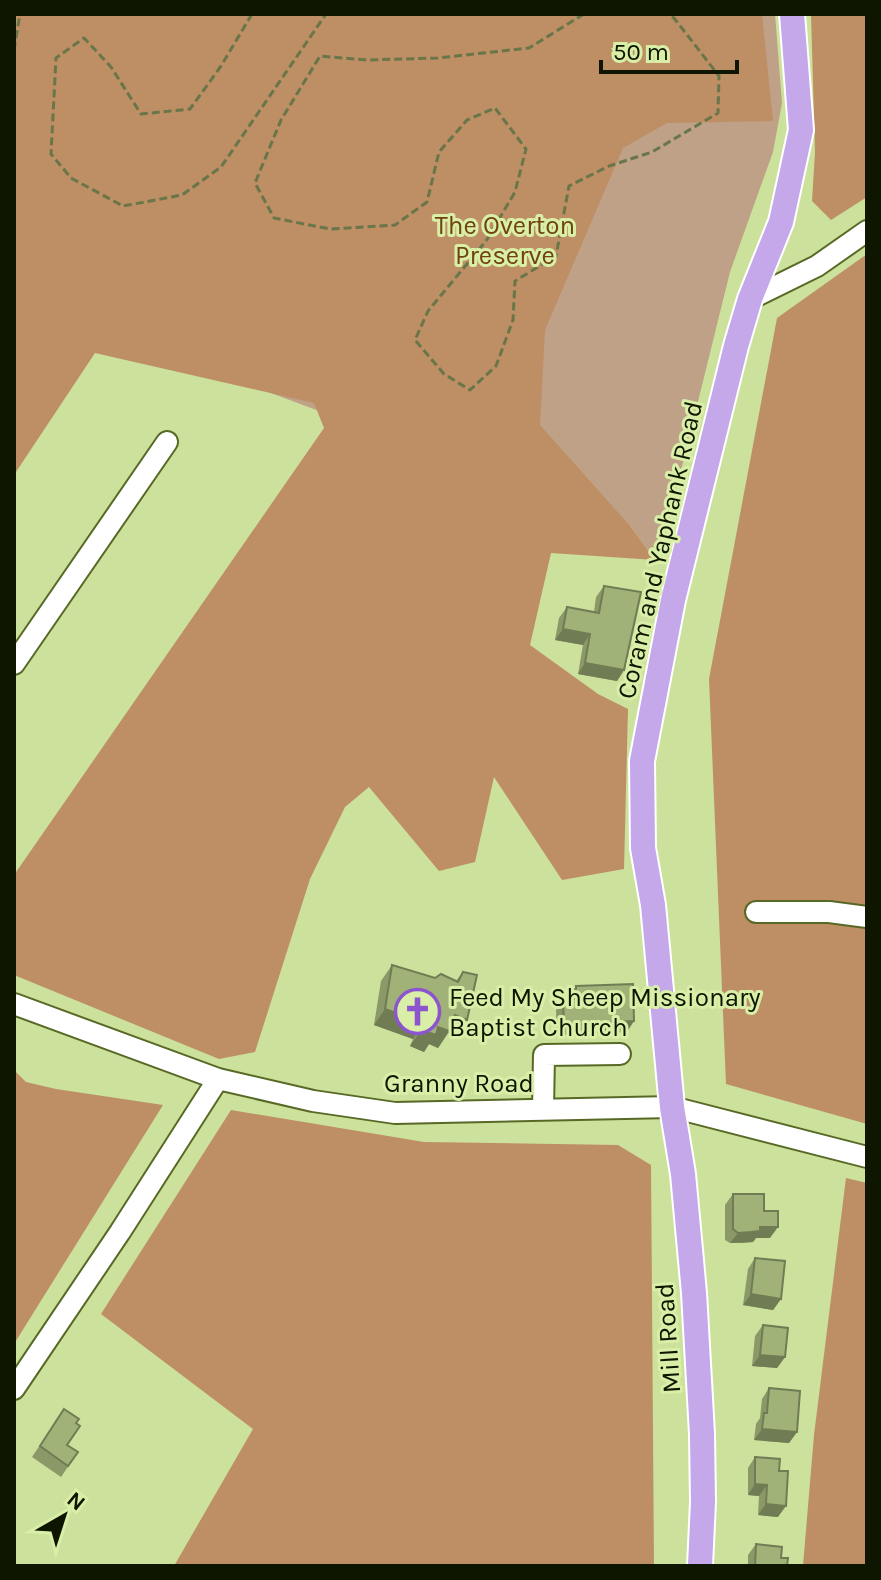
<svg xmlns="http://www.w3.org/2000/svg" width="881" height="1580" font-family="Karla,sans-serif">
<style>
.green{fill:#bfa187}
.forest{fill:#be8e64}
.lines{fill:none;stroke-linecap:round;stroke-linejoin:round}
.minor-casing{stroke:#586926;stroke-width:24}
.major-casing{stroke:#fff;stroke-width:28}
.path{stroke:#687649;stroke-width:3;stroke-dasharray:8 4;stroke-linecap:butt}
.minor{stroke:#fff;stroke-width:20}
.major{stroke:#c4a8e9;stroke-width:24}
.wall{fill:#8a9967}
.shaded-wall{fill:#707d54}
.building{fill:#a0b278;stroke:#707d54;stroke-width:2}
.labels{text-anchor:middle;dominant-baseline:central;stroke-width:6;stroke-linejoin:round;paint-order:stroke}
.park-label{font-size:26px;fill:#71420f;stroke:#d9efa8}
.street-label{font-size:26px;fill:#0f1600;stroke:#d9efa8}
.poi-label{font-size:26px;fill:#0f1600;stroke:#d9efa8;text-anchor:start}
</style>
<rect width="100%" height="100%" fill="#cce19b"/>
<path class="green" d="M14,14H775L782,103L773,152L730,272L664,539L661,538L655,560L631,527L99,329Z"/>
<g class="forest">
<path d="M14,14H762L773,121L667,123L623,148L545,330L540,425L631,527L655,560L551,553L530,645L598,694L628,709L624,869L562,880L494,777L475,862L439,871L369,787L345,807L310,879L255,1052L219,1059L14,975V875L324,428L314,403L95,353L14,475Z"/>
<path d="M811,14H867V197L831,220L812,201L815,152Z"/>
<path d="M867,254V1124L726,1084L709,679L777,318Z"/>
<path d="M14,1070L26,1082L56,1089L163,1105L14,1344Z"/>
<path d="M231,1110L424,1142L618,1145L651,1165L654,1566H174L253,1429L101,1314Z"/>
<path d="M846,1178L867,1183L866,1566H803L814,1435Z"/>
</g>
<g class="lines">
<defs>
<g id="minor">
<path d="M750,299L817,266L867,231"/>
<path d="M14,664L167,442"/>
<path d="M756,912H829L867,917"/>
<path d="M14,1004L218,1079L313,1101L395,1113L672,1107L867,1157"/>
<path d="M543,1109L544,1055L620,1054"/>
<path d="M14,1389L120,1232L218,1079"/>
</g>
<path id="major" d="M700,1566L703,1502L702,1434L694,1293L683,1174L672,1107L653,905L643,848L642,761L673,600L736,346L750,299L781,222L801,130L792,14"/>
</defs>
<use href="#minor" class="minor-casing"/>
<use href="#major" class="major-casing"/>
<g class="path">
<path d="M252,14L221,66L190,109L141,114L111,67L84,38L56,58L51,154L71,178L123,206L182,195L221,167L326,14"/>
<path d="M584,14L529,48L438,58L367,60L320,56L281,120L255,183L274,218L330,229L395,225L427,202L439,152L467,120L495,108L526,149L515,192L486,241L428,311L415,340L444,374L470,390L496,366L513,320L515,281L556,256L569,186L609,166L652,152L718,113L719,76L674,18L667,14"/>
<path d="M14,50L20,14"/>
</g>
<use href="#minor" class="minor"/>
<use href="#major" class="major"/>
</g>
<g class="wall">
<path d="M604,586L624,670L617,681L578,674L583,645L555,640L559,618L567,607L594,612L596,597Z"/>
<path d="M392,965L435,978L456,981L463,972L455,1036L448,1033L438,1048L429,1044L424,1052L410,1046L413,1039L374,1025L381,981Z"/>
<path d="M576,986L627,1032L557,1035L556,1010L563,999H568Z"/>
<path d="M733,1194L764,1211L770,1238H756L753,1242L743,1243H730L725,1240V1205Z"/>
<path d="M755,1258L781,1299L773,1310L743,1305L748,1269Z"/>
<path d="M763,1325L785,1357L777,1368L752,1366L755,1336Z"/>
<path d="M769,1388L797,1432L789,1443L754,1440L756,1424L760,1418L762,1399Z"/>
<path d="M64,1409L76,1423L67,1445L78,1452L61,1477L32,1457Z"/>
<path d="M755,1457L780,1459L778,1517L758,1515L759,1496L748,1495V1468Z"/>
<path d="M756,1544L781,1558L787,1566H748V1555Z"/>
</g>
<g class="shaded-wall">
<path d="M563,629L590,634L583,645L555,640Z"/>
<path d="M585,663L624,670L617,681L578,674Z"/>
<path d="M385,1009L424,1023L413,1039L374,1025Z"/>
<path d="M455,1015L467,1020L455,1036L448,1033L438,1048L429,1044L424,1052L410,1046L421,1030L438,1027Z"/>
<path d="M634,1021L627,1032L557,1035L564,1024Z"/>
<path d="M760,1227H778L770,1238H756L753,1242L730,1243L738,1233Z"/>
<path d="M751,1294L781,1299L773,1310L743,1305Z"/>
<path d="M760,1355L785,1357L777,1368L752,1366Z"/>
<path d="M762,1429L797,1432L789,1443L754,1440Z"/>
<path d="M755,1484L767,1485L759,1496L748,1495Z"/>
<path d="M766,1504L786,1506L778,1517L758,1515Z"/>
</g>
<g class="building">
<path d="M604,586L641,592L624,670L585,663L590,634L563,629L567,607L599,613Z"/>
<path d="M392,965L435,978L441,974L458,982L463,972L477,975L467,1020L455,1015L449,1031L438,1027L436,1035L421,1030L424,1023L385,1009Z"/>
<path d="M633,984L634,1021L564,1024L563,999H576V986Z"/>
<path d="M733,1194H764V1211H778V1227H760V1231L751,1232L738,1233L733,1229Z"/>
<path d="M755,1258L785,1261L781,1299L751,1294Z"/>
<path d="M763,1325L788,1328L785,1357L760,1355Z"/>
<path d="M769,1388L800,1391L797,1432L762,1429L764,1413H767Z"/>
<path d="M64,1409L79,1419L76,1423L80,1426L67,1445L78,1452L68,1466L40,1446Z"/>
<path d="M755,1457L780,1459L779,1471H788L786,1506L766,1504L767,1485L755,1484Z"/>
<path d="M756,1544L782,1547L781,1558H788L787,1566H755Z"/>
</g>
<defs>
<symbol id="church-ring" viewBox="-11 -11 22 22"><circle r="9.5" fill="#d9efa8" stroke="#8c55cd" stroke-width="1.5"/><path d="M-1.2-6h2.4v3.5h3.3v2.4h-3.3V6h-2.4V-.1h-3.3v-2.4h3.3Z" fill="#8c55cd"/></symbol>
</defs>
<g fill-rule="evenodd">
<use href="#church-ring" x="392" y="986" width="51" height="51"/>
</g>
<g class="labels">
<g class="park-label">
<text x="505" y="225">The Overton<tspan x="505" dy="30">Preserve</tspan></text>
</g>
<g class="street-label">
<text transform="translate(660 550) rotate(-77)">Coram and Yaphank Road</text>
<text x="459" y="1083">Granny Road</text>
<text transform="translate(668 1338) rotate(-94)">Mill Road</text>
</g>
<g class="poi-label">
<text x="449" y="997">Feed My Sheep Missionary<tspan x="449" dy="30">Baptist Church</tspan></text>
</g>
</g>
<rect width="881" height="1580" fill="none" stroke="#0f1600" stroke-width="32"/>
<g transform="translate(64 1516) rotate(39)" stroke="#d9efa8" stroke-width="6" paint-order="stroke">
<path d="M0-6L14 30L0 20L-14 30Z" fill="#0f1600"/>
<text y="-12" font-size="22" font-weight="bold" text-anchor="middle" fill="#0f1600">N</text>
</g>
<path d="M601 60v12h136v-12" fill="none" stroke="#0f1600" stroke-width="4"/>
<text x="613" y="60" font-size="24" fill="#0f1600" stroke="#d9efa8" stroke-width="6" paint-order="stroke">50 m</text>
</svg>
